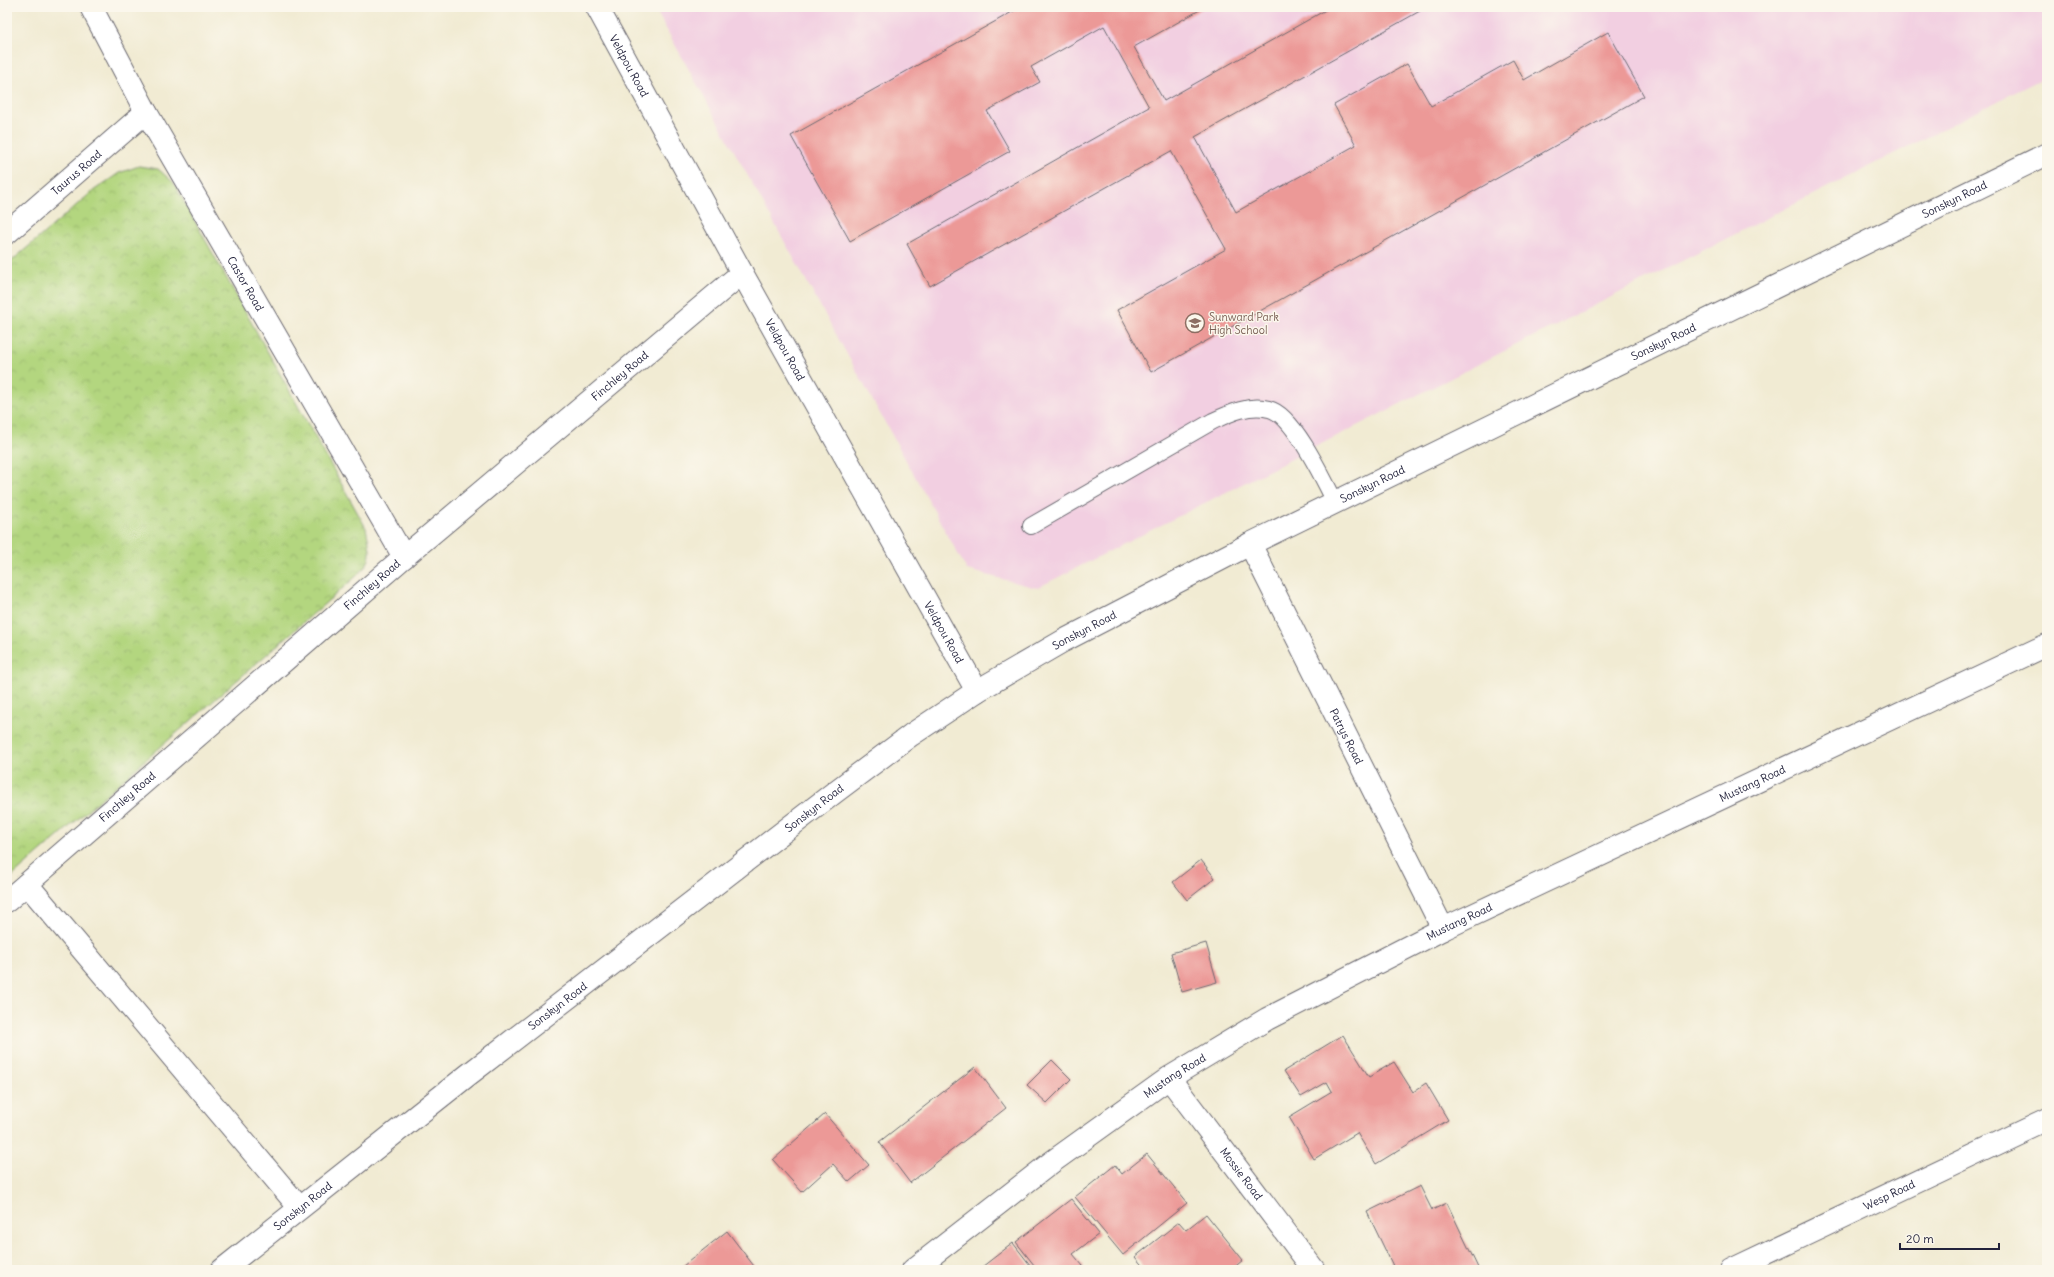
<svg xmlns="http://www.w3.org/2000/svg" width="2054" height="1277" font-family="Delius,sans-serif">
<style>
.built{fill:#f2cfe1}
.park{fill:url(#park-crowns);stroke:#6a7c5d}
.building{fill:#ec9997}
.lines{fill:none;stroke-linecap:round;stroke-linejoin:round}
.lane-casing{stroke:#6a6870;stroke-width:18}
.street-casing{stroke:#6a6870;stroke-width:24}
.lane{stroke:#fff;stroke-width:16}
.street{stroke:#fff;stroke-width:22}
.labels{text-anchor:middle;dominant-baseline:central;stroke-width:3;stroke-linejoin:round;paint-order:stroke}
.street-label{font-size:11px;fill:#22223b;stroke:#fbf7ec}
.education-label{font-size:11px;fill:#785e54;stroke:#fbf7ec;text-anchor:start}
</style>
<defs>
<pattern id="park-crowns" width="20" height="18" patternUnits="userSpaceOnUse"><rect width="20" height="18" fill="#b3d67f"/><path d="M2 6a3 3 0 1 1 6 0M12 15a3 3 0 1 1 6 0" fill="none" stroke="#9ab76f"/></pattern>
</defs>
<rect width="100%" height="100%" fill="#fbf7ec"/>
<filter id="ink" filterUnits="userSpaceOnUse"><feTurbulence type="fractalNoise" baseFrequency=".025" numOctaves="2"/><feDisplacementMap in="SourceGraphic" scale="8" xChannelSelector="R" yChannelSelector="G"/><feConvolveMatrix kernelMatrix="1 2 1 2 8 2 1 2 1" color-interpolation-filters="sRGB"/></filter>
<filter id="wash" filterUnits="userSpaceOnUse"><feTurbulence type="fractalNoise" baseFrequency=".012" numOctaves="4" result="noise"/><feDisplacementMap in="SourceGraphic" scale="16" xChannelSelector="R" yChannelSelector="G"/><feGaussianBlur stdDeviation="0.9" result="paint"/><feColorMatrix in="noise" values="0 0 0 0 0 0 0 0 0 0 0 0 0 0 0 0 0 1.4 0 .05"/><feComposite in="paint" operator="in"/></filter>
<g filter="url(#wash)">
<rect width="100%" height="100%" fill="#f1ebd3"/>
<path class="built" d="M654,7H2047V76L1037,588L967,570Z"/>
<path class="park" d="M139,166L158,169L173,182L366,528C372,557 374,560 352,580L7,881V265L93,191L119,173Z"/>
<g id="blocks">
<g class="building">
<path d="M1021,7H1205L1134,47L1164,101L1331,7H1427L1195,137L1236,212L1356,145L1334,105L1407,64L1431,106L1513,60L1524,80L1608,32L1644,96L1151,372L1117,310L1226,249L1171,151L930,286L907,244L1149,107L1104,26L1031,67L1040,82L987,111L1010,151L850,241L791,136Z"/>
<path d="M1201,860L1215,878L1187,900L1173,882Z"/>
<path d="M1206,943L1217,982L1182,992L1171,953Z"/>
<path d="M1343,1035L1369,1077L1394,1062L1413,1092L1426,1083L1448,1120L1376,1164L1357,1133L1314,1159L1289,1117L1332,1091L1327,1082L1301,1097L1284,1071Z"/>
<path d="M1052,1060L1071,1079L1047,1103L1027,1085Z"/>
<path d="M975,1067L1006,1108L910,1183L879,1142Z"/>
<path d="M825,1114L869,1165L849,1182L833,1164L802,1192L773,1160Z"/>
<path d="M1147,1154L1187,1203L1123,1255L1075,1197L1115,1165L1122,1174Z"/>
<path d="M1420,1186L1432,1210L1447,1203L1479,1270H1395L1367,1212Z"/>
<path d="M1071,1199L1099,1234L1073,1254L1083,1266L1078,1270H1038L1016,1242Z"/>
<path d="M1206,1214L1243,1260L1231,1270H1146L1135,1257L1179,1222L1186,1230Z"/>
<path d="M727,1231L757,1270H678Z"/>
<path d="M1013,1243L1034,1270H978Z"/>
</g>
</g>
</g>
<g filter="url(#ink)">
<use href="#blocks" fill-opacity="0" stroke="#6a6870" stroke-width="1"/>
<g class="lines">
<defs>
<path id="lane" d="M1031,526L1213,421C1230,413 1249,404 1269,409C1293,414 1324,480 1335,502"/>
<g id="street">
<path id="s1" d="M91,7L146,112L404,557"/>
<path id="s2" d="M597,7L742,273L977,691"/>
<path id="s3" d="M7,233L146,112"/>
<path id="s4" d="M1250,544L1443,929"/>
<path d="M27,884L299,1207"/>
<path id="s5" d="M7,901L404,557L742,273"/>
<path id="s6" d="M1169,1078L1314,1270"/>
<path id="s7" d="M222,1270L468,1075L835,792L911,735L977,691L1063,641L1250,544L2047,154"/>
<path id="s8" d="M913,1270L1052,1162L1169,1078L1267,1019L1443,929L2047,645"/>
<path id="s9" d="M1731,1270L2047,1120"/>
</g>
</defs>
<use href="#lane" class="lane-casing"/>
<use href="#street" class="street-casing"/>
<use href="#lane" class="lane"/>
<use href="#street" class="street"/>
</g>
</g>
<defs>
<symbol id="school-ring" viewBox="-11 -11 22 22"><circle r="9.5" fill="#fbf7ec" stroke="#8d6e63" stroke-width="1.5"/><path d="M0-5L7-2L0 1L-7-2ZM-4 1L0 2.5L4 1V4Q0 6-4 4Z" fill="#8d6e63"/></symbol>
</defs>
<g fill-rule="evenodd">
<use href="#school-ring" x="1184" y="312" width="22" height="22"/>
</g>
<g class="labels">
<g class="street-label">
<text stroke="none"><textPath href="#s2" startOffset="67">Veldpou Road</textPath></text>
<text stroke="none"><textPath href="#s3" startOffset="92">Taurus Road</textPath></text>
<text stroke="none"><textPath href="#s7" startOffset="2046">Sonskyn Road</textPath></text>
<text stroke="none"><textPath href="#s1" startOffset="317">Castor Road</textPath></text>
<text stroke="none"><textPath href="#s7" startOffset="1722">Sonskyn Road</textPath></text>
<text stroke="none"><textPath href="#s2" startOffset="391">Veldpou Road</textPath></text>
<text stroke="none"><textPath href="#s5" startOffset="807">Finchley Road</textPath></text>
<text stroke="none"><textPath href="#s7" startOffset="1398">Sonskyn Road</textPath></text>
<text stroke="none"><textPath href="#s5" startOffset="483">Finchley Road</textPath></text>
<text stroke="none"><textPath href="#s7" startOffset="1075">Sonskyn Road</textPath></text>
<text stroke="none"><textPath href="#s2" startOffset="715">Veldpou Road</textPath></text>
<text stroke="none"><textPath href="#s4" startOffset="215">Patrys Road</textPath></text>
<text stroke="none"><textPath href="#s8" startOffset="974">Mustang Road</textPath></text>
<text stroke="none"><textPath href="#s5" startOffset="159">Finchley Road</textPath></text>
<text stroke="none"><textPath href="#s7" startOffset="751">Sonskyn Road</textPath></text>
<text stroke="none"><textPath href="#s8" startOffset="650">Mustang Road</textPath></text>
<text stroke="none"><textPath href="#s7" startOffset="427">Sonskyn Road</textPath></text>
<text stroke="none"><textPath href="#s8" startOffset="326">Mustang Road</textPath></text>
<text stroke="none"><textPath href="#s6" startOffset="120">Mossie Road</textPath></text>
<text stroke="none"><textPath href="#s9" startOffset="175">Wesp Road</textPath></text>
<text stroke="none"><textPath href="#s7" startOffset="103">Sonskyn Road</textPath></text>
</g>
<g class="education-label">
<text x="1209" y="317">Sunward Park<tspan x="1209" dy="13">High School</tspan></text>
</g>
</g>
<rect width="2054" height="1277" fill="none" stroke="#fbf7ec" stroke-width="24"/>
<path d="M1900 1243v6h99v-6" fill="none" stroke="#22223b" stroke-width="2"/>
<text x="1906" y="1243" font-size="12" fill="#22223b" stroke="#fbf7ec" stroke-width="3" paint-order="stroke">20 m</text>
</svg>
